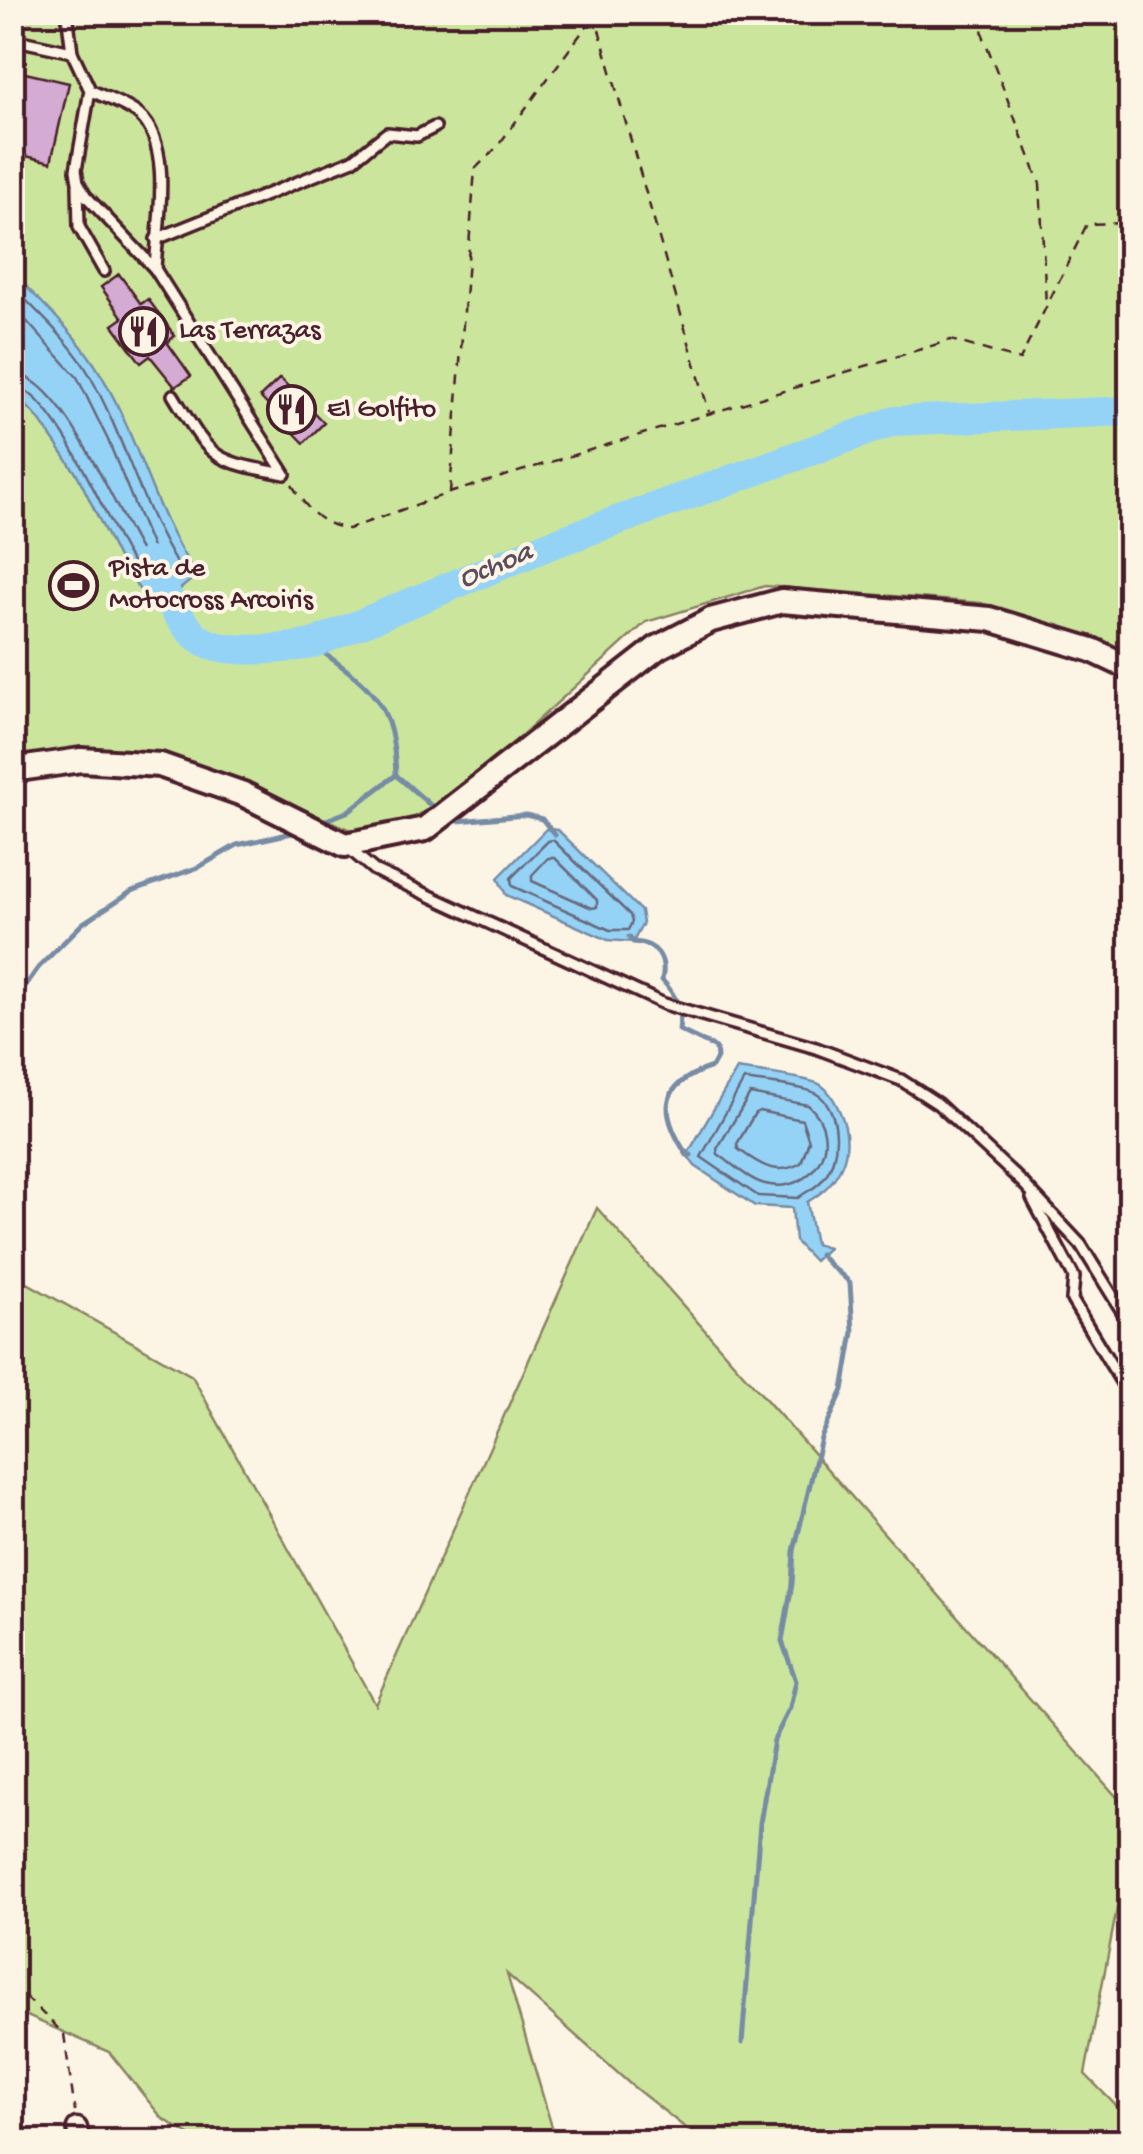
<svg xmlns="http://www.w3.org/2000/svg" width="1143" height="2154" font-family="'Gochi Hand',sans-serif">
<style>
.green{fill:#cbe69c;stroke:#8a8264;stroke-width:2.5}
.water{fill:#95d3f6;stroke:#778ba5;stroke-width:2.5}
.lines{fill:none;stroke-linecap:round;stroke-linejoin:round}
.shore{stroke:#68677c;stroke-width:2.5}
.stream{stroke:#778ba5;stroke-width:5}
.river{stroke:#95d3f6;stroke-width:30}
.building{fill:#d4abd2;stroke:#4a1f2b;stroke-width:2.5}
.lane-casing{stroke:#4a1f2b;stroke-width:16}
.street-casing{stroke:#4a1f2b;stroke-width:25}
.secondary-casing{stroke:#4a1f2b;stroke-width:30}
.path{stroke:#4a1f2b;stroke-width:2.5;stroke-dasharray:10 8;stroke-linecap:butt}
.lane{stroke:#fcf5e5;stroke-width:9}
.street{stroke:#fcf5e5;stroke-width:18}
.secondary{stroke:#fcf5e5;stroke-width:22}
.labels{text-anchor:middle;dominant-baseline:central;stroke-width:8;stroke-linejoin:round;paint-order:stroke}
.poi-label{font-size:28px;fill:#4a1f2b;stroke:#fcf5e5;text-anchor:start}
.water-label{font-size:30px;font-style:italic;fill:#5d4c5e;stroke:#fcf5e5}
</style>
<rect width="100%" height="100%" fill="#fcf5e5"/>
<filter id="ink" filterUnits="userSpaceOnUse"><feTurbulence type="fractalNoise" baseFrequency=".01" numOctaves="2"/><feDisplacementMap in="SourceGraphic" scale="20" xChannelSelector="R" yChannelSelector="G"/><feConvolveMatrix kernelMatrix="1 2 1 2 8 2 1 2 1" color-interpolation-filters="sRGB"/></filter>
<g filter="url(#ink)">
<g class="green">
<path d="M12,13H1130V656L981,603L765,586L646,622L469,783L407,822L351,830L178,757L77,750L13,758Z"/>
<path d="M597,1208L1130,1812V1841L1085,2074L1130,2120V2141H702L630,2084L507,1974L556,2141H199L162,2118L109,2052L13,2010V1275L192,1376L375,1704Z"/>
</g>
<g class="water">
<path d="M12,272C40,301 73,331 95,365C138,431 151,511 197,575L154,611L118,558L78,476L38,418L13,391Z"/>
<path d="M546,829L558,830L641,911L643,923L633,942L608,940L506,895L498,878Z"/>
<path d="M737,1069C755,1072 808,1077 821,1085C830,1091 835,1101 839,1110C857,1148 841,1183 807,1202L815,1244L828,1248L814,1261L795,1241L792,1208L755,1206L695,1166L687,1155Z"/>
</g>
<g class="lines">
<g class="shore">
<path d="M12,286C38,313 71,342 89,374C125,438 142,510 181,571L160,593L153,592C144,579 134,566 126,553C106,518 54,390 12,385"/>
<path d="M12,305L77,377L108,440L155,555L153,561H147C119,521 65,376 12,373"/>
<path d="M553,840L630,915L632,922L628,930H610L512,886L511,878L548,841Z"/>
<path d="M548,858H555L597,900V907L592,908L532,881V875Z"/>
<path d="M744,1080C762,1083 799,1085 815,1093C842,1107 841,1159 823,1179C817,1188 806,1191 798,1198L758,1196L701,1157Z"/>
<path d="M750,1094L808,1105C846,1138 814,1196 765,1184C749,1180 731,1163 718,1154L717,1149Z"/>
<path d="M759,1111L802,1120L809,1141L801,1163C776,1177 759,1164 738,1149L737,1144L755,1113Z"/>
</g>
<g class="stream">
<path d="M312,644C370,687 393,698 396,775L347,812L326,820"/>
<path d="M397,776L436,810"/>
<path d="M458,821L526,815L542,819L555,835"/>
<path d="M629,937L633,942C656,943 667,958 662,980C676,995 682,1009 679,1030L716,1048L717,1058L712,1067C659,1084 658,1111 687,1155H691"/>
<path d="M12,1005L38,968L83,923L132,891L199,867L237,845L292,833"/>
<path d="M742,2043L760,1823L774,1740L790,1708L796,1681L782,1641L792,1584L794,1551L821,1438L843,1390L853,1332L850,1283C839,1271 830,1268 820,1254"/>
</g>
<path class="river" d="M149,562C162,586 175,617 196,636C219,657 284,649 312,644L547,546L894,421L1130,411"/>
</g>
<g class="building">
<path d="M12,70L69,83L51,162L13,153L21,119L12,117Z"/>
<path d="M119,274L141,304L148,299L175,336L167,342L191,376L175,387L150,356L141,363L113,325L123,318L101,287Z"/>
<path d="M280,378L324,423L304,443L260,397Z"/>
</g>
<g class="lines">
<defs>
<g id="lane">
<path d="M67,12L72,52L90,90L76,170L78,182L85,195L155,269C157,227 174,145 139,115C126,104 105,98 90,90"/>
<path d="M12,39L72,52"/>
<path d="M78,185L79,227L104,271"/>
<path d="M156,239L353,160L387,133L417,136L435,127"/>
<path d="M155,269L285,474C209,460 213,460 173,395"/>
<path d="M347,847L374,870L664,1004L816,1048L901,1080L938,1104L1023,1183L1081,1245L1130,1324"/>
<path d="M1032,1198L1074,1277L1072,1300L1128,1393L1130,1392"/>
</g>
<path id="street" d="M77,2128L80,2142"/>
<path id="secondary" d="M12,770L81,760L160,765L243,794L345,845L425,829L657,648L711,620L782,601L990,619L1092,650L1130,668"/>
</defs>
<use href="#lane" class="lane-casing"/>
<use href="#street" class="street-casing"/>
<use href="#secondary" class="secondary-casing"/>
<g class="path">
<path d="M594,12L709,412"/>
<path d="M978,12L984,38L1040,184L1046,306"/>
<path d="M292,485C307,509 319,524 348,529L449,493L951,340L1020,360L1087,224L1130,223"/>
<path d="M450,492L475,169L497,147L597,12"/>
<path d="M12,1984L64,2034L75,2112"/>
</g>
<use href="#lane" class="lane"/>
<use href="#street" class="street"/>
<use href="#secondary" class="secondary"/>
</g>
</g>
<defs>
<symbol id="restaurant-ring" viewBox="-11 -11 22 22"><circle r="9.5" fill="#fcf5e5" stroke="#4a1f2b" stroke-width="1.5"/><path d="M-5-6h1v4h1v-4h1v4h1v-4h1v5L-1.5 .5V6h-2V.5L-5-1ZM5-6V6H3V1.5H1.5Q1.5-4 5-6Z" fill="#4a1f2b"/></symbol>
<symbol id="stadium-ring" viewBox="-11 -11 22 22"><circle r="9.5" fill="#fcf5e5" stroke="#4a1f2b" stroke-width="1.5"/><path d="M0-5a6.5 5 0 1 0 0 10a6.5 5 0 1 0 0-10ZM-3.5-1.8h7v3.6h-7Z" fill="#4a1f2b"/></symbol>
</defs>
<g fill-rule="evenodd">
<use href="#restaurant-ring" x="116" y="304" width="55" height="55"/>
<use href="#restaurant-ring" x="264" y="382" width="55" height="55"/>
<use href="#stadium-ring" x="46" y="558" width="55" height="55"/>
</g>
<g class="labels">
<g class="poi-label">
<text x="179" y="331">Las Terrazas</text>
<text x="327" y="410">El Golfito</text>
<text x="109" y="569">Pista de<tspan x="109" dy="32">Motocross Arcoiris</tspan></text>
</g>
<g class="water-label">
<text transform="translate(496 567) rotate(-23)">Ochoa</text>
</g>
</g>
<rect width="1143" height="2154" fill="none" stroke="#fcf5e5" stroke-width="50"/>
<rect x="25" y="25" width="1093" height="2104" fill="none" stroke="#4a1f2b" stroke-width="4" filter="url(#ink)"/>
</svg>
